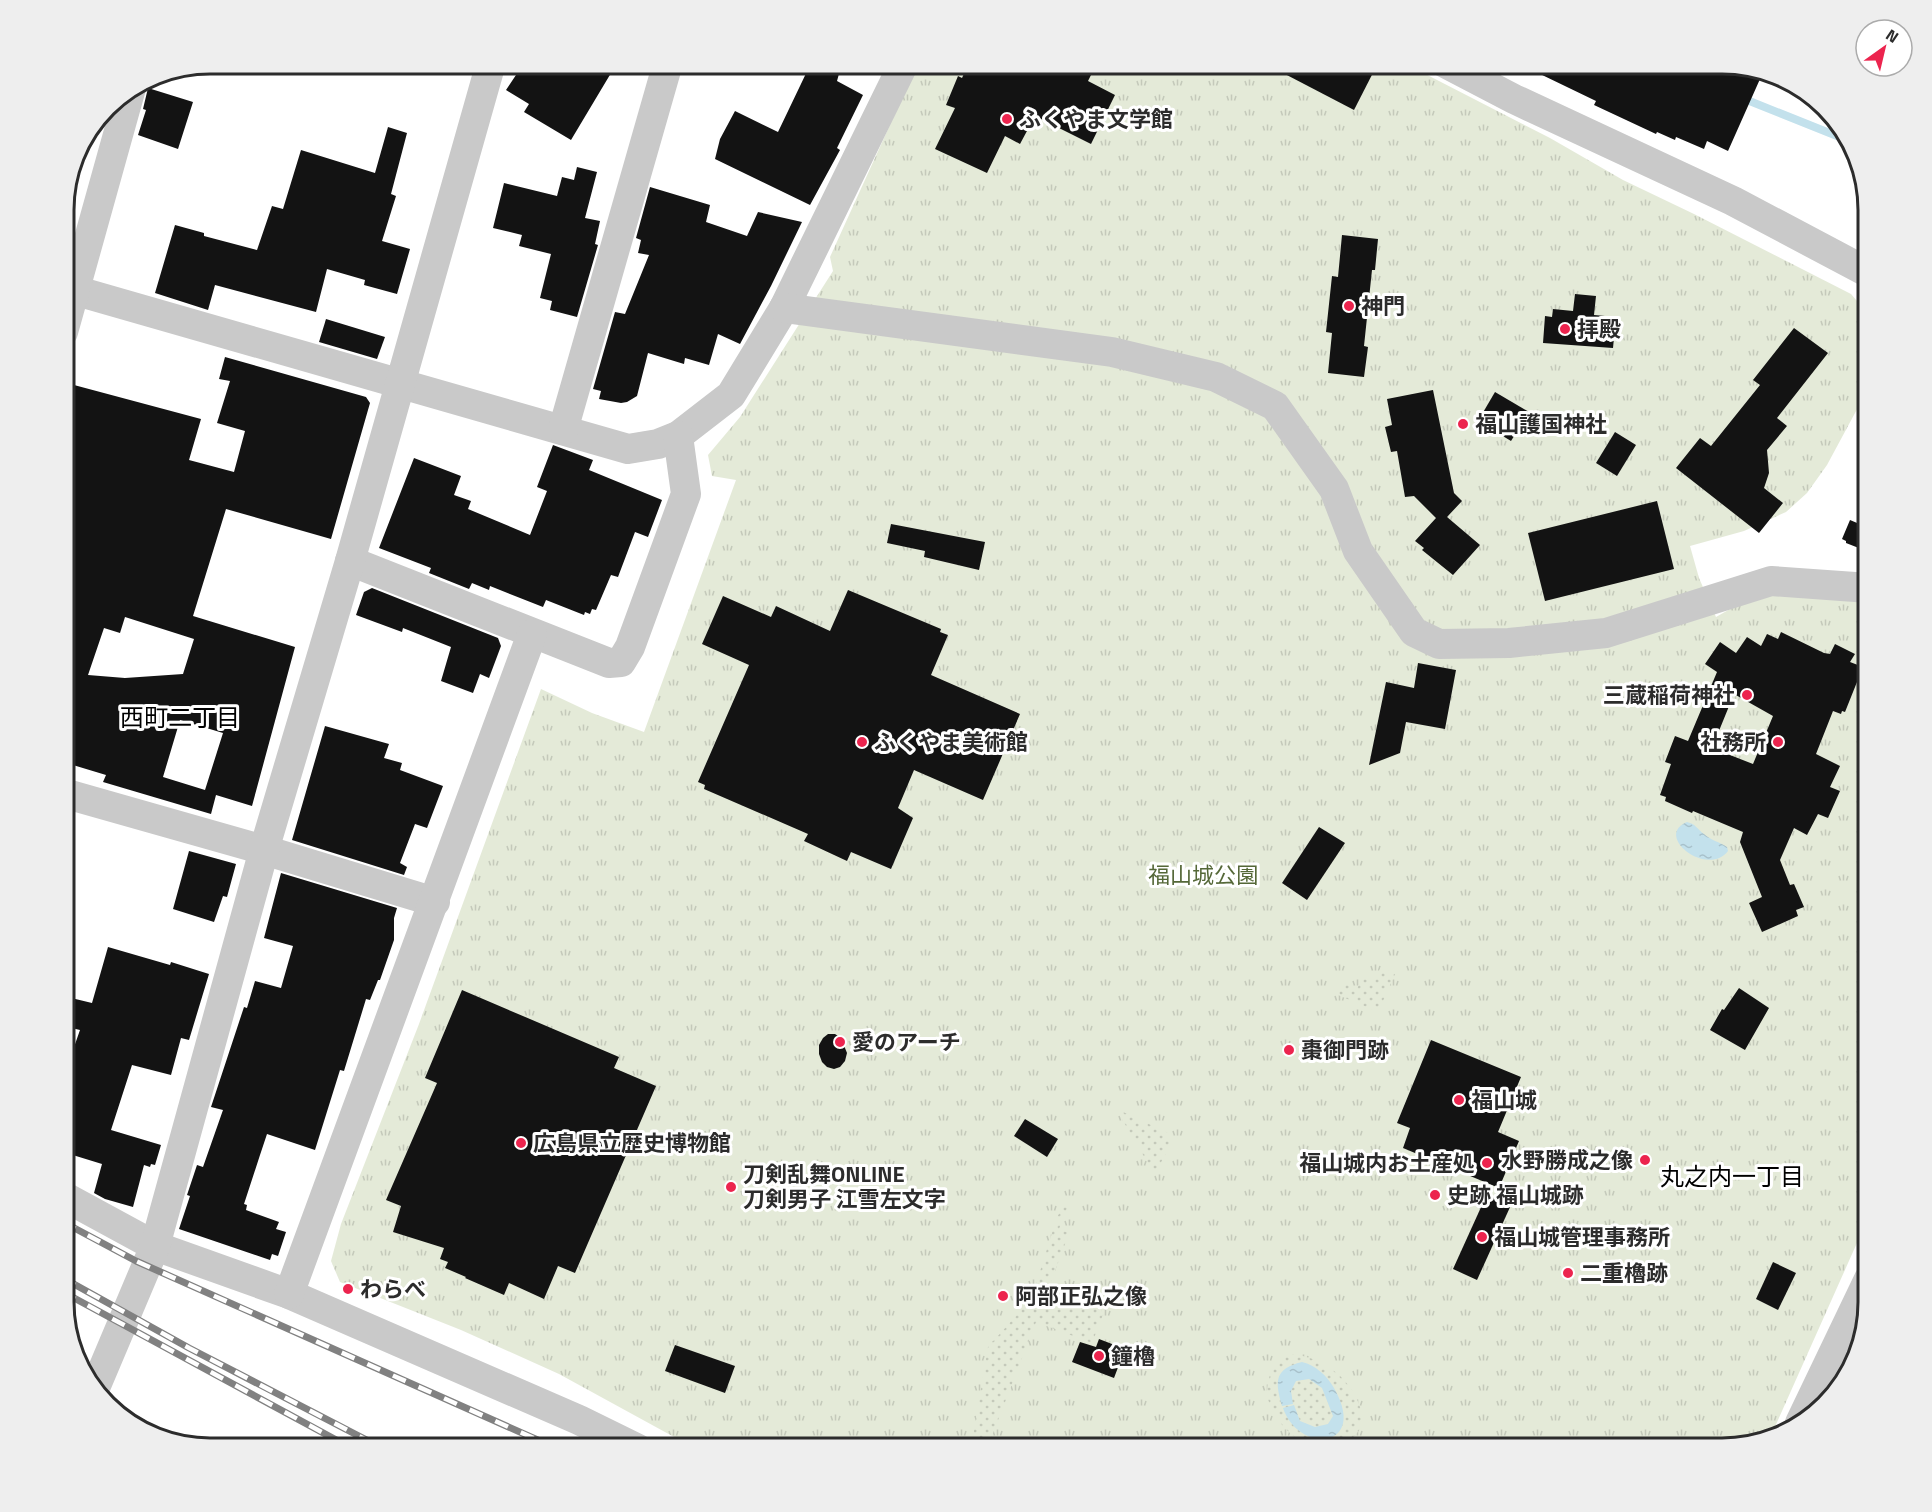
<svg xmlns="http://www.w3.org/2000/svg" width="1932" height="1512" font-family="'Titillium Web','Noto Sans JP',sans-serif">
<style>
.park{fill:url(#park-tufts)}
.garden{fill:url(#garden-dots)}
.water{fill:url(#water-ripples)}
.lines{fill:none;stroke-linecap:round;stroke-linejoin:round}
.stream{stroke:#c3e1ec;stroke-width:8}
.building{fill:#131313;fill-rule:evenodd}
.minor-tunnel{stroke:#d5d5d5;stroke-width:30;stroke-dasharray:30 15;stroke-linecap:butt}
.minor{stroke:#c9c9c9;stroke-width:30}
.rail-casing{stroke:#818181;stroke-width:7}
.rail{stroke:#fff;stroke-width:4.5;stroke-dasharray:14;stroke-linecap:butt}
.poi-dot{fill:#ec244e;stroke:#fff;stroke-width:2}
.labels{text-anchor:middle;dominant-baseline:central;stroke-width:6;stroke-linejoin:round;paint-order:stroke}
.poi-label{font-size:22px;font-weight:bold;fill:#2c2c2c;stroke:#fff;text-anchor:start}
.park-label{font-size:22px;fill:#556838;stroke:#fff}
.neighbourhood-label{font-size:24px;fill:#000;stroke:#fff}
.rim{fill:none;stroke:#2c2c2c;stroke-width:3}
</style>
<defs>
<pattern id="park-tufts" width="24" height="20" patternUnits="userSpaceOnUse" patternTransform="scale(1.5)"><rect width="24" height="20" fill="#e4ead8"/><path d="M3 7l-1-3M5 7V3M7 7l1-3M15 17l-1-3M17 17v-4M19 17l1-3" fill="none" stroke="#c4c9ba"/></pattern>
<pattern id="garden-dots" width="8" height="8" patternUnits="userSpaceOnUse" patternTransform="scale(1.5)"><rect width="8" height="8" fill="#e4ead8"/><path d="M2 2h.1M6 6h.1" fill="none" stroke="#c4c9ba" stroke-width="1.8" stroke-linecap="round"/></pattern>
<pattern id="water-ripples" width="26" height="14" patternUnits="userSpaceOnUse" patternTransform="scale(1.5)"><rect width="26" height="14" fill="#c3e1ec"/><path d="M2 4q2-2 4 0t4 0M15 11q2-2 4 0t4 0" fill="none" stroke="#a8c1cb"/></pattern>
</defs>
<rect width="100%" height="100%" fill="#fff"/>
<path class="park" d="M918,63H1404L1550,138L1623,180L1694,214L1851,294L1869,315V387L1827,465L1807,493L1786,512L1744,531L1690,546L1699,578L1716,617L1746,600L1772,593L1869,603V1216L1770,1438L1722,1449H696L559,1374L461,1330L340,1282L331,1261L341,1224L419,1024L541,689L592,713L644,732L736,480L712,476L708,455L740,417L833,271L830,257Z"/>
<g class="garden">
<path d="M1381,967L1395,974L1378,1012L1338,995L1343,982L1357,989L1363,976L1374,981Z"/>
<path d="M1121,1111L1170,1134C1173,1146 1162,1161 1155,1171L1152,1170L1119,1114Z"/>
<path d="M1069,1203L1059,1229L1069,1233L1048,1290L1104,1312L1092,1343L1036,1322L988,1446L989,1449H971L988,1347L1025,1306L1033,1294L1057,1217L1065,1205Z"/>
<path d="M1286,1354C1318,1354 1350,1376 1360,1407C1361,1413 1362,1420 1362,1426C1334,1471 1280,1440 1268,1399C1265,1390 1270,1371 1275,1363C1278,1360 1283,1357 1286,1354Z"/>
</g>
<g class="water">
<path d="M1687,822C1696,824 1697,829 1704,834C1710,840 1720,842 1727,847L1728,851C1708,878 1653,836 1687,822Z"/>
<path d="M1302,1362C1316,1365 1327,1376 1334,1388C1369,1449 1299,1455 1283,1408L1294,1405L1300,1421L1315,1427L1328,1424L1333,1416L1322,1388L1309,1379L1296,1381L1291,1391L1293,1404L1282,1406C1275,1381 1274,1369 1302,1362Z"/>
</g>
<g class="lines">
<path class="stream" d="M1742,98L1852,142"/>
</g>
<g class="building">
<path d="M524,63H617L571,140L524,112L529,104L506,90Z"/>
<path d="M811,63H842L837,81L863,95L837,148L840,150L810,205L715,159L720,139L735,111L778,132Z"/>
<path d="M969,63H1097L1088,81L1115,95L1091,144L1035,116L1020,144L1005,136L987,173L935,149L955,108L946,105L958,76L962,78Z"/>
<path d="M1264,63H1378L1354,110Z"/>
<path d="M1517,63H1722L1764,70L1728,151L1707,141L1704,149L1676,137L1675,140L1657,132L1656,134L1594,105L1596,101Z"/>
<path d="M148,88L193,102L178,149L138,135L146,110L143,109Z"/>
<path d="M388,127L407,133L391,194L396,196L382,241L410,249L397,294L364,285L365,280L327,269L316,312L215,285L208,310L155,293L175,225L204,233V236L257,250L272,206L283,209L301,150L375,173Z"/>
<path d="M577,167L597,172L585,218L600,221L595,244L598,245L577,317L550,310L552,301L540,298L551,254L519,246L522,235L493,228L504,183L557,196L562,177L574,180Z"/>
<path d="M650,187L710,205L706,222L747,236L758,212L802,222L771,286L740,344L718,334L709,365L685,358L684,364L648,353L637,396L627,402L621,403L599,399L601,391L593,389L615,312L625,314L649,255L638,253L641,240L636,238Z"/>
<path d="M1342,235L1378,239L1375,270H1372L1364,346L1368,347L1364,377L1328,373L1332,333L1326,332L1332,276L1338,277Z"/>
<path d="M1575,294L1596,296L1594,315L1616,317L1613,348L1543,343L1545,316L1552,317L1553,309L1573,311Z"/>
<path d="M326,319L385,337L377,359L319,342Z"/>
<path d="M1794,328L1828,353L1777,418L1787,426L1767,450L1769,473L1764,488L1783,503L1759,533L1676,468L1700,438L1711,446L1760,385L1753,380Z"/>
<path d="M225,357L366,397L370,403L331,539L226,509L193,616L295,647L252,806L216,795L211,814L103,782L106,775L63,762V461L68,444L63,443V424L74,385L201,419L189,460L234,472L245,431L217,423L230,381L219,379ZM125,617L194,639L183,674L125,678L88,675L104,628L120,633ZM180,720L223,733L205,790L163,777Z"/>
<path d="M1433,390L1454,493L1462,501L1447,517L1480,545L1453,575L1422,550L1424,548L1415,541L1436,518L1414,496L1405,497L1397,451L1391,452L1385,427L1392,425L1387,399Z"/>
<path d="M1495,392L1529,412L1511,441L1478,421Z"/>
<path d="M1615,432L1636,445L1617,476L1596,463Z"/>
<path d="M553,445L593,460L589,470L662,500L648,537L635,532L618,577L611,575L596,610L592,609L590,614L585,612L584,615L546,600L543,607L490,586L489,590L472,583L469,589L429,573L431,568L379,548L414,458L461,476L454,495L471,501L468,509L530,535L547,491L537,487Z"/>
<path d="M1657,501L1674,569L1545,601L1528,533Z"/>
<path d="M1850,520L1869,528V552L1846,543V541L1842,539Z"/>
<path d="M891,524L985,542L979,570L924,557L925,551L887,543Z"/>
<path d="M372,588L498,638L501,646L489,678L480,674L473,693L441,681L451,647L403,628L402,632L356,615L364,592Z"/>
<path d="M848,590L941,629L940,632L948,635L931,675L1020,714L983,800L914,770L898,808L913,818L891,869L851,852L847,861L804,841L808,834L704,789L705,785L698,782L749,665L702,644L723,596L771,617L776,606L830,631Z"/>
<path d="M1781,632L1824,653L1830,654L1835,644L1855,654L1850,662L1863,667L1845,712L1842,711L1841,714L1833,711L1816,754L1840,766L1830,787L1840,791L1828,818L1818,814L1807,835L1794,828L1780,860L1790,885L1794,884L1804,907L1796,910L1798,916L1762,932L1749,903L1762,897L1740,842L1743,832L1693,811L1692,813L1665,801L1666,797L1660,795L1671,764L1665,762L1675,736L1688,741L1717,672L1705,664L1720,642L1736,653L1747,637L1761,646L1767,634L1778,639ZM1734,694L1773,716L1753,764L1712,748Z"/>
<path d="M1418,663L1456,670L1445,729L1406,722L1400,753L1369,765L1386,682L1414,688Z"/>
<path d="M325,726L389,744L384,758L402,763L400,770L443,786L427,828L415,824L400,863L407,867L404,875L292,840Z"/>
<path d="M1319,827L1345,843L1307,900L1282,883Z"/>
<path d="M189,851L236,864L227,897L223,896L214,922L173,909Z"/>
<path d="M281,873L397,908L394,918V940L380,980H378L370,1000L366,999L344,1071L340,1070L315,1150L267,1134L260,1155L244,1204L247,1205L246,1210L279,1222L276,1229L286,1232L278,1256L272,1254L270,1260L179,1229L190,1196L187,1195L197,1165L203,1167L223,1110L211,1107L244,1007L247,1008L255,981L281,988L293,946L264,938Z"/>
<path d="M108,947L170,965L171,962L209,974L189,1040L181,1038L171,1075L132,1065L111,1130L161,1145L155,1165L151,1164L150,1167L144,1165L133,1207L105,1199L94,1193L102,1164L63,1152V1066L67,1067L80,1030L63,1026V996L92,1003Z"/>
<path d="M1739,988L1769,1008L1745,1050L1710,1030L1722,1009L1724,1010Z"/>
<path d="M462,990L619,1057L614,1068L656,1086L575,1273L558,1266L544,1299L509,1283L504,1295L465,1278L466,1277L445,1268L448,1262L440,1259L444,1248L393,1232L401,1206L386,1200L437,1083L425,1078Z"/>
<path d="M828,1034H835L841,1038L847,1053L845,1061L840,1067L834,1069L827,1067L822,1062L819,1054V1045L823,1038Z"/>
<path d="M1431,1040L1521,1077L1498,1132L1519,1141L1499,1188L1403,1148L1410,1128L1397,1123Z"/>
<path d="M1025,1119L1058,1139L1047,1157L1014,1136Z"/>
<path d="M1487,1194L1511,1205L1477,1280L1453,1269Z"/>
<path d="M1773,1262L1796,1273L1778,1310L1756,1299Z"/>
<path d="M1099,1339L1125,1349L1114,1378L1072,1362L1080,1342L1096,1347Z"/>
<path d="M675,1345L735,1366L725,1393L665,1371Z"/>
</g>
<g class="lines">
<path class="minor-tunnel" d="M592,1449L593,1448"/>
<g class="minor">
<path d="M1445,63L1514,99L1733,201L1869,273"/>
<path d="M63,287L628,449L658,444L678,436L731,395L784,308L904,63"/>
<path d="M784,308L1112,352L1216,377L1275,406L1334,489L1358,551L1414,632L1439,644L1509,643L1606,633L1771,581L1869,588"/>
<path d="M63,332L131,88"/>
<path d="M563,430L668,63"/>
<path d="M350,561L609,663L621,662L630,647L686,494L678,436"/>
<path d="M63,793L264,850L435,902"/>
<path d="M63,1196L155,1246L289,1294L579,1420L638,1449"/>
<path d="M289,1294L532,634"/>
<path d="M95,1388L155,1246L264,850L350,561L491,63"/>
<path d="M1800,1423L1869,1279"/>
</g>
<defs>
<g id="rail">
<path d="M63,1222L136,1261L558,1449"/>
<path d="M63,1278L189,1348L384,1449"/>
<path d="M63,1292L353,1449"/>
</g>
</defs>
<use href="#rail" class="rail-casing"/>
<use href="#rail" class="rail"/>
</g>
<g class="poi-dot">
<circle cx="1007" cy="119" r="6"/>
<circle cx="1349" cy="306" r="6"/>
<circle cx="1565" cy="329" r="6"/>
<circle cx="1463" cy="424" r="6"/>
<circle cx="1747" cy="695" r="6"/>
<circle cx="862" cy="742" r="6"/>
<circle cx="1778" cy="742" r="6"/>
<circle cx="840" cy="1042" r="6"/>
<circle cx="1289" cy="1050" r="6"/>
<circle cx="1459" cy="1100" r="6"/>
<circle cx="521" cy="1143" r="6"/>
<circle cx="1645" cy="1160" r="6"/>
<circle cx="1487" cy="1163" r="6"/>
<circle cx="731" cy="1187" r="6"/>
<circle cx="1435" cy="1195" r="6"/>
<circle cx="1482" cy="1237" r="6"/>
<circle cx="1568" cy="1273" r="6"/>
<circle cx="348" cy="1289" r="6"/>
<circle cx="1003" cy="1296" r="6"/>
<circle cx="1099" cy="1356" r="6"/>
</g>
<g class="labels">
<g class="poi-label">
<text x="1019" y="119">ふくやま文学館</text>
<text x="1361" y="306">神門</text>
<text x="1577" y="329">拝殿</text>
<text x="1475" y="424">福山護国神社</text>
<text x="1735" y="695" text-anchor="end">三蔵稲荷神社</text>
<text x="874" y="742">ふくやま美術館</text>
<text x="1766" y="742" text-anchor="end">社務所</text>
<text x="852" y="1042">愛のアーチ</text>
<text x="1301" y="1050">棗御門跡</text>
<text x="1471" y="1100">福山城</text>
<text x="533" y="1143">広島県立歴史博物館</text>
<text x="1633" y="1160" text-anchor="end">水野勝成之像</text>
<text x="1475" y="1163" text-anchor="end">福山城内お土産処</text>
<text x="743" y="1174">刀剣乱舞ONLINE<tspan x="743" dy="25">刀剣男子 江雪左文字</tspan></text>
<text x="1447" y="1195">史跡 福山城跡</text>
<text x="1494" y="1237">福山城管理事務所</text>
<text x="1580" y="1273">二重櫓跡</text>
<text x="360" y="1289">わらべ</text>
<text x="1015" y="1296">阿部正弘之像</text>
<text x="1111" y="1356">鐘櫓</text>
</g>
<g class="park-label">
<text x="1203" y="875">福山城公園</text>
</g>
<g class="neighbourhood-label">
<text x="180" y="717">西町二丁目</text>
<text x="1732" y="1176">丸之内一丁目</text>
</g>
</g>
<path d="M0 0H1932V1512H0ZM210 74H1722A136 136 0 0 1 1858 210V1302A136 136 0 0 1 1722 1438H210A136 136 0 0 1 74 1302V210A136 136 0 0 1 210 74Z" fill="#eee" fill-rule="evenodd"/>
<path class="rim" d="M210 74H1722A136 136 0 0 1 1858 210V1302A136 136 0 0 1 1722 1438H210A136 136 0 0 1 74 1302V210A136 136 0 0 1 210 74Z"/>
<g transform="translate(1884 48) rotate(34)"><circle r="28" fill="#ffffff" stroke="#ababab" stroke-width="1.5"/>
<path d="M0-4.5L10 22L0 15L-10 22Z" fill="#ec244e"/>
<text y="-9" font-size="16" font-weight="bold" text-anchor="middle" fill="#2c2c2c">N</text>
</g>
</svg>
